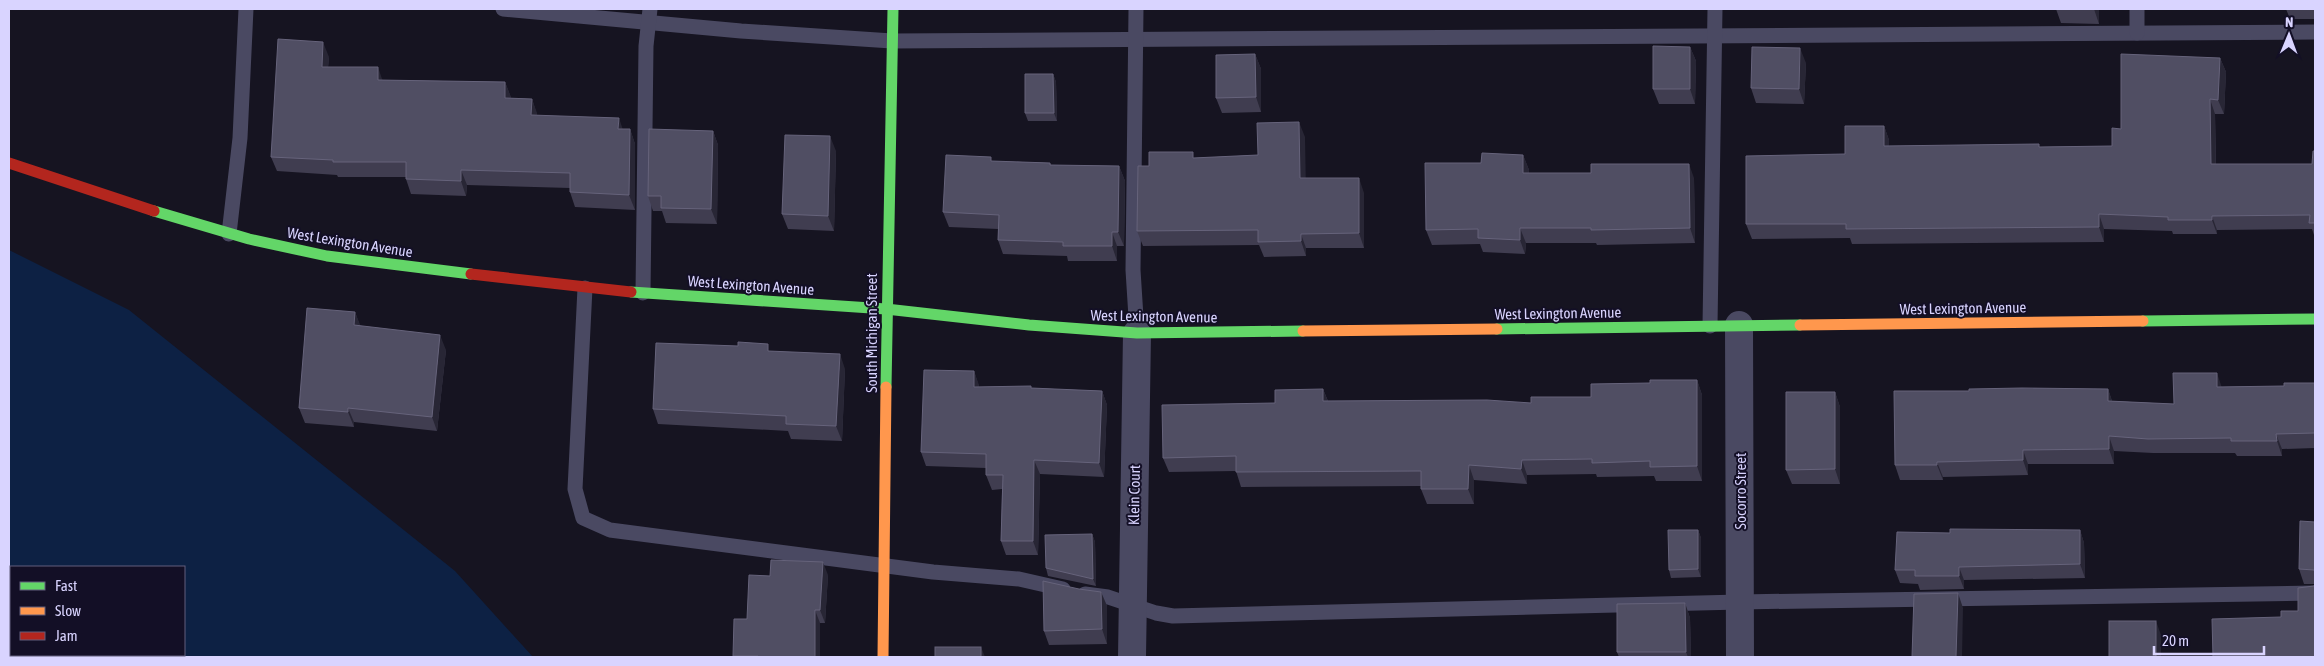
<svg xmlns="http://www.w3.org/2000/svg" width="2324" height="666" font-family="'Asap Condensed',sans-serif">
<style>
.water{fill:#0d2144;fill-rule:evenodd}
.lines{fill:none;stroke-linecap:round;stroke-linejoin:round}
.lane{stroke:#4a4962;stroke-width:15}
.street{stroke:#4a4962;stroke-width:28}
.fast{stroke:#63d668;stroke-width:11}
.slow{stroke:#ff974d;stroke-width:11}
.jam{stroke:#b3261e;stroke-width:11}
.wall{fill:#403d50}
.shaded-wall{fill:#282635}
.building{fill:#504e63;stroke:#66637b}
.labels{text-anchor:middle;dominant-baseline:central;stroke-width:4;stroke-linejoin:round;paint-order:stroke}
.street-label{font-size:15px;fill:#d9d4ff;stroke:#130f26}
</style>
<rect width="100%" height="100%" fill="#161421"/>
<path class="water" d="M9,250L129,310L455,571L533,657H9ZM11,567H184V655H11Z"/>
<g class="lines">
<g class="lane">
<path d="M503,9L741,31L892,41L2315,32"/>
<path d="M1136,9L1133,270L1137,333"/>
<path d="M2137,9V33"/>
<path d="M229,234L240,138L246,9"/>
<path d="M585,288L575,489L583,518L610,530L933,572L1019,579L1063,589"/>
<path d="M643,293L646,46L650,9"/>
<path d="M1710,326L1715,9"/>
<path d="M1085,594L1108,597L1156,613L1173,616L1740,602L2315,593"/>
</g>
<g class="street">
<path d="M1739,325L1740,657"/>
<path d="M1132,657L1137,333"/>
</g>
<g class="fast">
<path d="M154,211L249,239L327,256L471,274"/>
<path d="M631,292L886,309L1029,325L1137,333L1303,331"/>
<path d="M2143,321L2315,319"/>
<path d="M1497,329L1800,325"/>
<path d="M886,387L893,9"/>
</g>
<g class="slow">
<path d="M1800,325L2143,321"/>
<path d="M1303,331L1497,329"/>
<path d="M883,657L886,387"/>
</g>
<g class="jam">
<path d="M9,163L154,211"/>
<path d="M471,274L631,292"/>
</g>
</g>
<g class="wall">
<path d="M2056,9H2099V24L2061,23Z"/>
<path d="M2286,9H2315V19H2290Z"/>
<path d="M1690,47L1696,61L1695,104H1659L1653,89Z"/>
<path d="M1255,54L1261,69V112L1222,113L1216,98Z"/>
<path d="M329,57L328,67L383,80L505,82L511,98L532,99L537,115L622,129H630L635,144V210L575,207L570,192V188L467,185L466,196L411,194L406,179V177H338L337,175L277,171L271,157Z"/>
<path d="M2220,58L2226,72L2224,114H2215L2216,164H2312L2315,151V238L2312,229L2217,230V234H2173L2172,231L2104,229V242L1852,244L1850,238L1752,239L1746,224L1845,154L1884,126L1889,140V146L2040,147L2112,146L2121,129Z"/>
<path d="M1806,63L1804,104L1756,103L1751,88Z"/>
<path d="M1053,74L1056,82L1057,121H1028L1025,113Z"/>
<path d="M713,131L718,145L717,224L666,223L662,211H653L648,196Z"/>
<path d="M1305,137V178L1364,193V248H1306V256L1264,257L1259,245L1143,246L1137,231L1195,158L1258,155Z"/>
<path d="M836,151L834,231L788,229L782,214Z"/>
<path d="M1523,155L1529,170V173L1694,178L1695,243L1597,245L1596,243H1526L1525,254L1483,252L1480,244L1432,245L1426,230L1481,163Z"/>
<path d="M993,161L1050,163L1051,165L1119,166L1125,181L1124,246H1117V261H1068L1067,256L1003,254L998,240V229L949,227L943,212Z"/>
<path d="M355,312L360,326L446,350L437,431L354,422V427L305,423L299,408Z"/>
<path d="M771,351L845,369L842,441L791,439L788,431L658,424L653,409Z"/>
<path d="M974,371L979,387L1031,386V388L1102,391L1107,405L1104,477L1040,474L1038,555H1006L1001,541L1002,489L992,490L986,475V468L926,466L921,452Z"/>
<path d="M1697,380L1702,395V481H1656L1654,476L1597,477L1596,474L1527,475V484L1474,480V504H1427L1421,489V486L1241,487L1236,471L1169,472L1163,458L1275,403L1323,389L1328,401L1531,403L1591,397L1650,383Z"/>
<path d="M2315,383V448L2282,449V456H2237L2235,453H2153L2114,451V464H2028V475L1943,477V480H1900L1895,465L1969,391L2108,389L2112,401L2174,404L2222,387L2284,386Z"/>
<path d="M1835,392L1840,407V484H1792L1786,470Z"/>
<path d="M2315,522V657L2281,617L2298,611L2315,584H2304L2299,569Z"/>
<path d="M1698,530L1701,538V577L1671,578L1669,570Z"/>
<path d="M2080,530L2084,543L2085,578L1964,580V589L1920,590L1918,584L1900,583L1895,570L1950,533Z"/>
<path d="M1092,534L1095,542L1096,586L1048,576L1046,568Z"/>
<path d="M828,575L825,623H820V657H734L733,656L770,576Z"/>
<path d="M1079,589L1101,592L1107,606V644L1049,645L1044,631Z"/>
<path d="M1685,603L1690,618L1691,657H1619L1617,652Z"/>
</g>
<g class="shaded-wall">
<path d="M2094,9H2099V24Z"/>
<path d="M323,42L329,57L327,82L322,67Z"/>
<path d="M1690,47L1696,61L1695,104L1690,89Z"/>
<path d="M1800,48L1806,63L1804,104L1799,89Z"/>
<path d="M1255,54L1261,69V112L1256,97Z"/>
<path d="M2220,58L2226,72L2224,114L2218,100Z"/>
<path d="M378,67L383,82L378,80Z"/>
<path d="M1053,74L1056,82L1057,121L1054,113Z"/>
<path d="M505,82L511,97L510,113L505,98Z"/>
<path d="M532,99L537,113V129L531,115Z"/>
<path d="M2210,99L2215,114L2216,179L2211,164Z"/>
<path d="M619,118L624,133L618,129Z"/>
<path d="M1299,122L1305,137L1306,193L1300,178Z"/>
<path d="M1884,126L1889,140V160L1884,146Z"/>
<path d="M630,129L635,144V210L629,195Z"/>
<path d="M713,131L718,145L717,224L711,209Z"/>
<path d="M830,136L836,151L834,231L828,216Z"/>
<path d="M1523,155L1529,170L1528,188L1523,173Z"/>
<path d="M1689,164L1694,178L1695,243L1690,228Z"/>
<path d="M1119,166L1125,181L1124,246L1118,232Z"/>
<path d="M461,170L467,185L466,196L461,181Z"/>
<path d="M1359,178L1364,193V248L1359,233Z"/>
<path d="M2099,214L2104,229V242L2099,227Z"/>
<path d="M2212,216L2217,230V234L2212,220Z"/>
<path d="M1520,228L1526,243L1525,254L1520,240Z"/>
<path d="M1112,232L1117,246V261L1112,246Z"/>
<path d="M1301,234L1306,248V256L1301,241Z"/>
<path d="M355,312L361,327L354,325Z"/>
<path d="M440,335L446,350L437,431L432,417Z"/>
<path d="M840,354L845,369L842,441L836,426Z"/>
<path d="M974,371L979,385V401L974,387Z"/>
<path d="M2217,373L2222,388L2217,387Z"/>
<path d="M1697,380L1702,395V481L1697,466Z"/>
<path d="M1323,389L1329,404L1323,401Z"/>
<path d="M2108,389L2113,404L2108,401Z"/>
<path d="M1102,391L1107,405L1104,477L1099,463Z"/>
<path d="M1835,392L1840,407V484L1835,469Z"/>
<path d="M348,408L354,422V427L348,412Z"/>
<path d="M2276,434L2282,449V456L2277,441Z"/>
<path d="M2109,436L2114,451V464L2109,449Z"/>
<path d="M2023,450L2028,464V475L2023,460Z"/>
<path d="M1034,460L1040,474L1038,555L1033,541Z"/>
<path d="M1522,460L1527,475V484L1521,469Z"/>
<path d="M1937,462L1943,477V480L1937,465Z"/>
<path d="M1469,465L1474,480V504L1468,489Z"/>
<path d="M1698,530L1701,538V577L1698,569Z"/>
<path d="M2080,530L2084,543L2085,578L2080,564Z"/>
<path d="M1092,534L1095,542L1096,586L1093,579Z"/>
<path d="M823,562L828,575L825,623L820,610Z"/>
<path d="M1959,567L1964,580V589L1959,576Z"/>
<path d="M1101,592L1107,606V644L1102,629Z"/>
<path d="M1958,593L1963,608L1962,657H1956Z"/>
<path d="M1685,603L1690,618L1691,657H1688L1686,652Z"/>
<path d="M815,610L820,623V657H815Z"/>
<path d="M2156,621L2161,635V657H2156Z"/>
<path d="M981,647L985,657H981Z"/>
</g>
<g class="building">
<path d="M278,39L323,42L322,67H378V80L505,82V98L532,99L531,115L619,118L618,129H630L629,195L570,192V173L461,170V181L406,179V162H333V160L271,157Z"/>
<path d="M1653,46L1690,47V89H1653Z"/>
<path d="M1752,47L1800,48L1799,89L1751,88Z"/>
<path d="M1255,54L1256,97L1216,98V55Z"/>
<path d="M2121,54L2220,58L2218,100L2210,99L2211,164H2312L2313,151H2315V223H2309L2310,215L2212,216V220H2168V217L2099,214V227L1846,229V224H1746V156L1845,154V126H1884V146L2039,144V147L2112,146V128L2121,129Z"/>
<path d="M1025,74H1053L1054,113H1025Z"/>
<path d="M1299,122L1300,178H1359V233L1301,234V241L1258,242V230L1137,231L1138,166H1149V152H1193V158L1258,155L1257,123Z"/>
<path d="M649,129L713,131L711,209L661,208V196H648Z"/>
<path d="M785,135L830,136L828,216L782,214Z"/>
<path d="M1482,153L1523,155V173H1591V164H1689L1690,228L1591,230V228H1520V240L1478,238V229L1426,230L1425,163H1481Z"/>
<path d="M946,155L991,157V161L1050,163V165L1119,166L1118,232H1112V246H1063V242L998,240L999,215L943,212Z"/>
<path d="M307,308L355,312L354,325L440,335L432,417L348,408V412L299,408Z"/>
<path d="M738,342L768,344V351L840,354L836,426L786,424V416L653,409L656,343L738,346Z"/>
<path d="M924,370L974,371V387L1031,386V388L1102,391L1099,463L1034,460L1033,541H1001L1003,475H986V454L921,452Z"/>
<path d="M2173,373H2217V387L2284,386V383H2315V433L2276,434L2277,441H2231V438L2148,439L2109,436V449L2023,450V460L1937,462V465H1895L1894,391H1969V389L2022,388L2108,389V401L2174,404Z"/>
<path d="M1650,380H1697V466L1650,467V461L1592,463V459L1522,460L1521,469L1469,465L1468,489H1421V471L1236,472V456L1163,458L1162,405L1275,403V390L1323,389V401L1487,400L1531,403V397H1591V384L1650,383Z"/>
<path d="M1786,392H1835V469L1786,470Z"/>
<path d="M2300,521L2315,522V572L2314,570L2299,569Z"/>
<path d="M1950,529L2080,530V564L1959,567V576H1915V570H1895L1897,532L1950,533Z"/>
<path d="M1668,530H1698V569L1669,570Z"/>
<path d="M1092,534L1093,579L1046,568L1045,535Z"/>
<path d="M771,560L823,562L820,610H815V657H758V656H733L734,619H747L749,575L770,576Z"/>
<path d="M1043,581L1079,589L1101,592L1102,629L1044,631Z"/>
<path d="M2315,584V657H2213L2212,619L2281,617V611H2298V588L2314,586Z"/>
<path d="M1958,593L1956,657H1912L1914,594Z"/>
<path d="M1685,603L1686,652H1617V604Z"/>
<rect x="2109" y="621" width="47" height="36"/>
<rect x="935" y="647" width="46" height="10"/>
</g>
<g class="labels">
<g class="street-label">
<text transform="translate(350 242) rotate(9)">West Lexington Avenue</text>
<text transform="translate(751 285) rotate(4)">West Lexington Avenue</text>
<text transform="translate(1963 308) rotate(-1)">West Lexington Avenue</text>
<text transform="translate(1558 313) rotate(-1)">West Lexington Avenue</text>
<text transform="translate(1154 316) rotate(1)">West Lexington Avenue</text>
<text transform="translate(871 333) rotate(-90)">South Michigan Street</text>
<text transform="translate(1740 491) rotate(-90)">Socorro Street</text>
<text transform="translate(1134 495) rotate(-89)">Klein Court</text>
</g>
</g>
<rect width="2324" height="666" fill="none" stroke="#d9d4ff" stroke-width="20"/>
<rect x="10" y="566" width="175" height="90" fill="#130f26" stroke="#625e7d"/>
<rect x="20" y="582" width="25" height="8" fill="#63d668" stroke="#625e7d"/>
<text x="55" y="591" font-size="15" fill="#d9d4ff">Fast</text>
<rect x="20" y="607" width="25" height="8" fill="#ff974d" stroke="#625e7d"/>
<text x="55" y="616" font-size="15" fill="#d9d4ff">Slow</text>
<rect x="20" y="632" width="25" height="8" fill="#b3261e" stroke="#625e7d"/>
<text x="55" y="641" font-size="15" fill="#d9d4ff">Jam</text>
<g transform="translate(2289 35) rotate(1)" stroke="#130f26" stroke-width="4" paint-order="stroke">
<path d="M0-4L9 19L0 12L-9 19Z" fill="#d9d4ff"/>
<text y="-8" font-size="14" font-weight="bold" text-anchor="middle" fill="#d9d4ff">N</text>
</g>
<path d="M2154 646v8h110v-8" fill="none" stroke="#d9d4ff" stroke-width="2.5"/>
<text x="2162" y="646" font-size="15" fill="#d9d4ff" stroke="#130f26" stroke-width="4" paint-order="stroke">20 m</text>
</svg>
